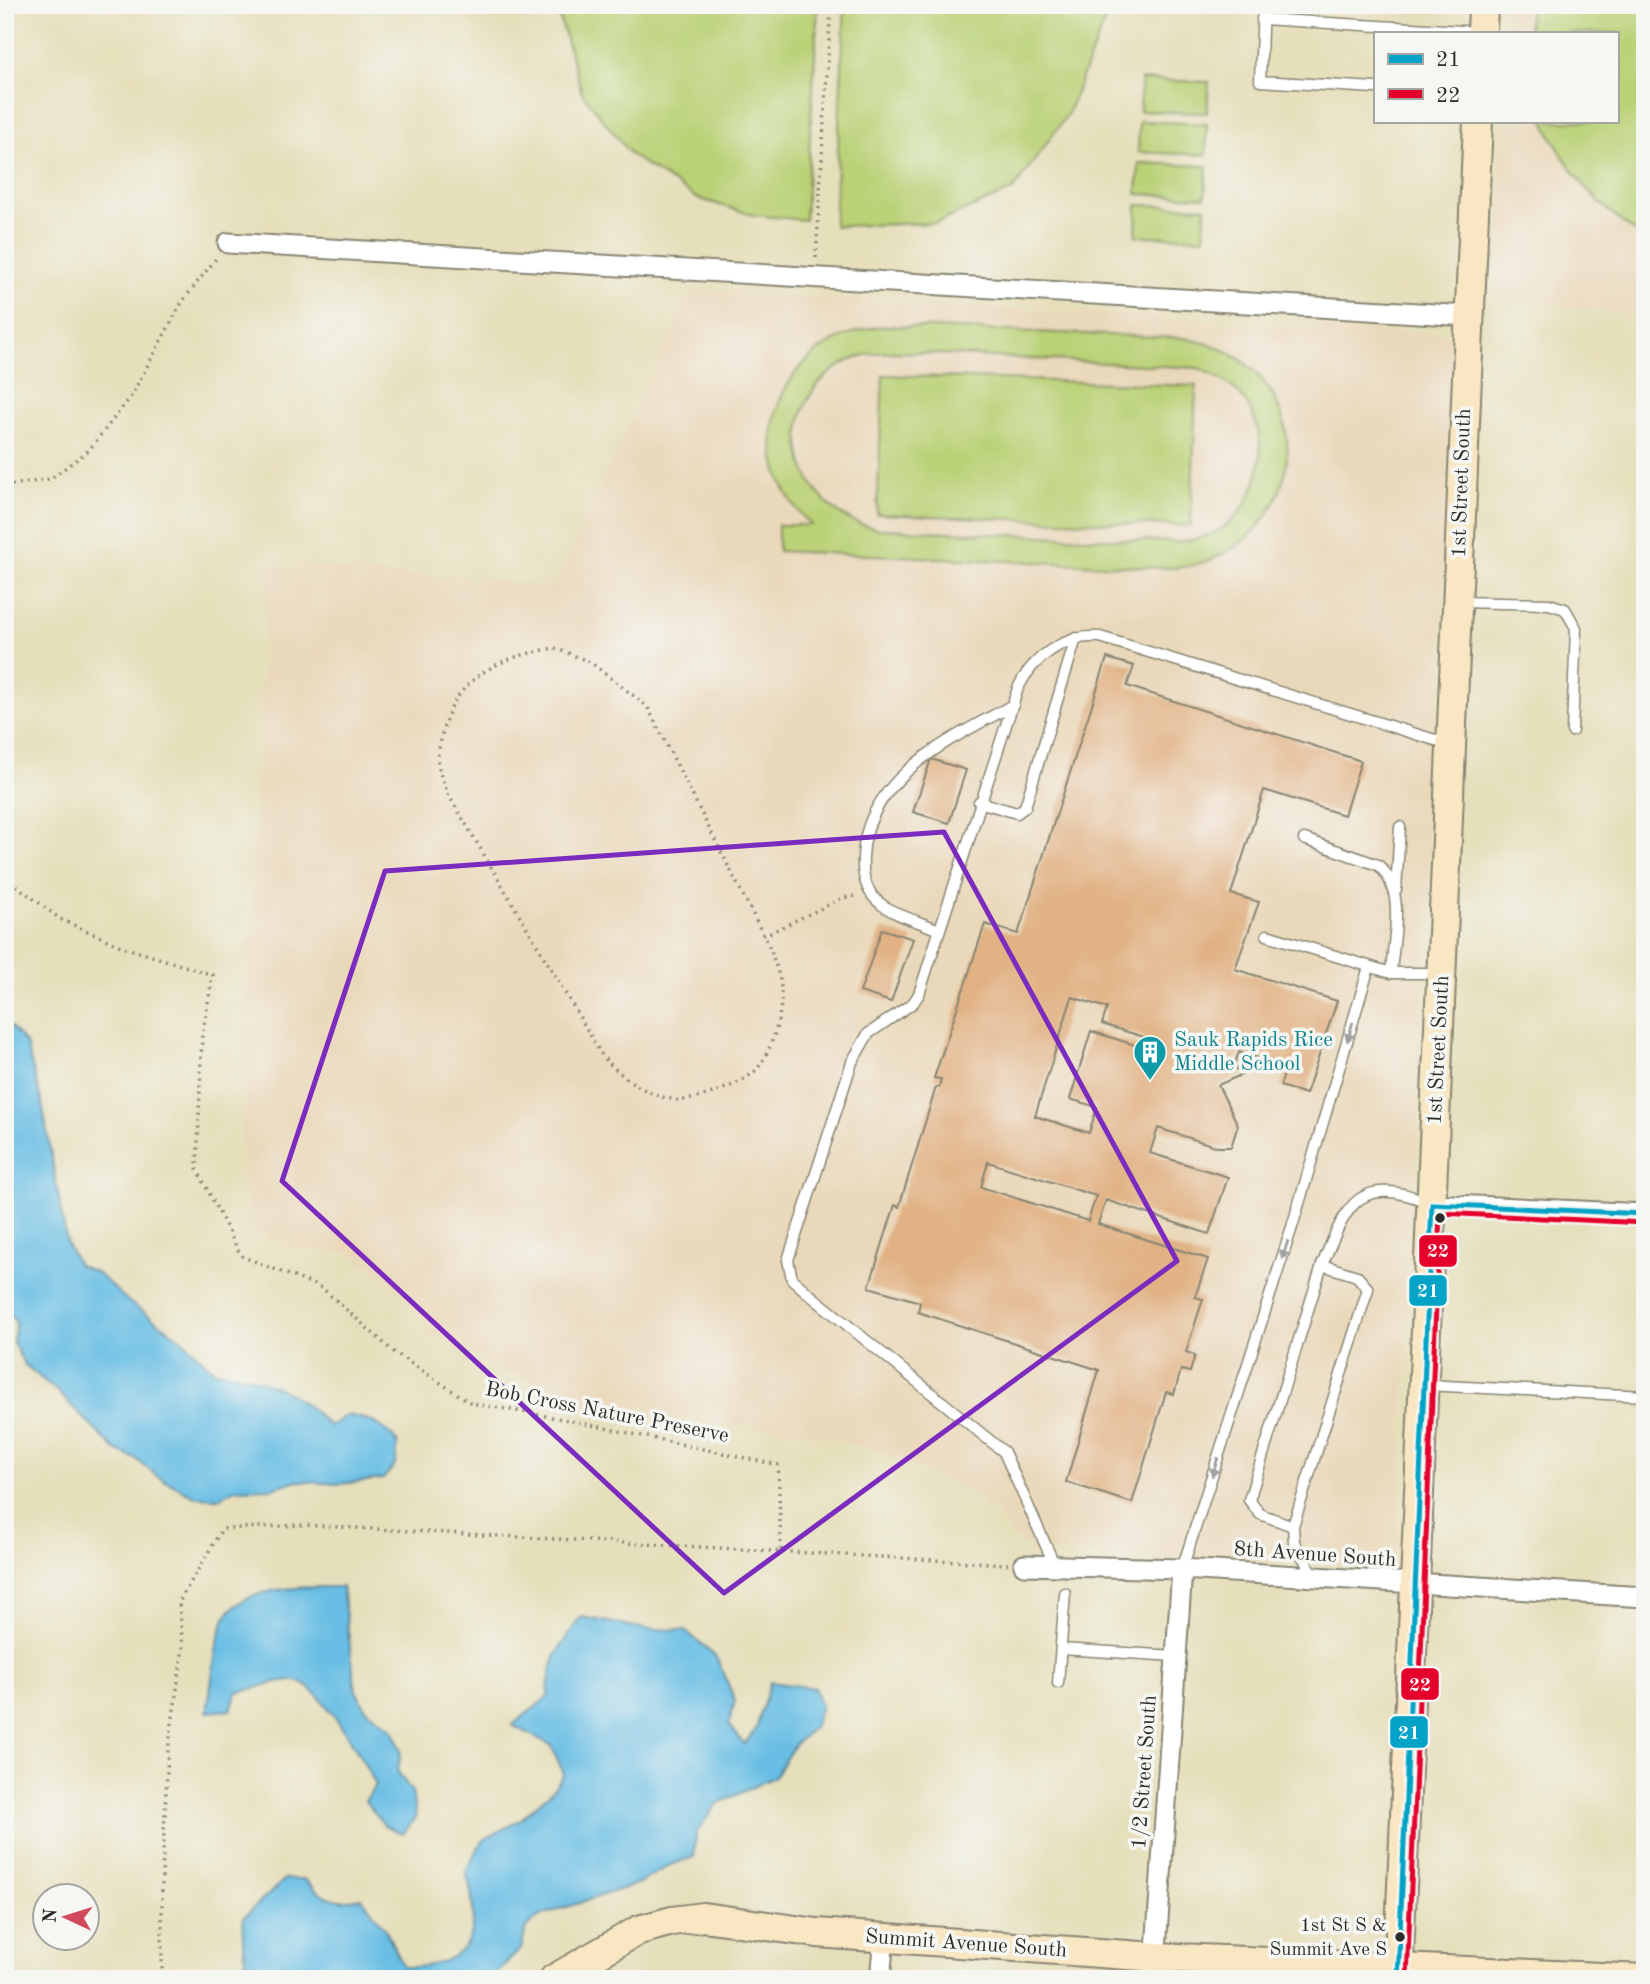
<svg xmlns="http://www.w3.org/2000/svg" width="1650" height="1984" font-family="'Old Standard TT',serif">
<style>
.built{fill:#ead8ba}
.green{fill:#bad176;stroke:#727e50;stroke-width:2;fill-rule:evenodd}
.water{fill:#67bee4;stroke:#497488;stroke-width:2}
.building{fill:#e1b284;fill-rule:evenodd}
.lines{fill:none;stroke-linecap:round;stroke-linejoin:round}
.lane-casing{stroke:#888573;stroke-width:13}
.street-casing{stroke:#888573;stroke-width:23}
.secondary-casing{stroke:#888573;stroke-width:32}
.path{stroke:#888573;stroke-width:3.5;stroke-dasharray:2 5;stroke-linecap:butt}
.lane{stroke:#fff;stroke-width:10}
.street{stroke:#fff;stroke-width:19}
.secondary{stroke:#f9e7c3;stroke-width:28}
.bus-1-casing{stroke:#f6f6f2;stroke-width:10}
.bus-2-casing{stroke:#f6f6f2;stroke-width:10}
.bus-1{stroke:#02a3c6;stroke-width:5}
.bus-2{stroke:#e4002b;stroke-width:5}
.oneway{fill:#a0a0a0}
.marked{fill:none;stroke:#7b2cbf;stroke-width:5;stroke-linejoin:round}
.bus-dot{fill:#2b2b2b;stroke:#f6f6f2;stroke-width:2.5}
.labels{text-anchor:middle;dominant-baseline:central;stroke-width:7;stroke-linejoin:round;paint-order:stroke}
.bus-label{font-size:19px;fill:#2b2b2b;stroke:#f6f6f2;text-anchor:end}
.street-label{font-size:21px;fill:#2b2b2b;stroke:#f6f6f2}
.culture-label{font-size:21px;fill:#0d838f;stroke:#f6f6f2;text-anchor:start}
.line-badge{stroke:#f6f6f2;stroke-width:2.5}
.badge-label{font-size:19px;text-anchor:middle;font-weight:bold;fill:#fff}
</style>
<rect width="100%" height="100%" fill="#f6f6f2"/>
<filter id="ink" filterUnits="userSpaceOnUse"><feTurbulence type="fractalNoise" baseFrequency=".0143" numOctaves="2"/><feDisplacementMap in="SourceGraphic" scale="14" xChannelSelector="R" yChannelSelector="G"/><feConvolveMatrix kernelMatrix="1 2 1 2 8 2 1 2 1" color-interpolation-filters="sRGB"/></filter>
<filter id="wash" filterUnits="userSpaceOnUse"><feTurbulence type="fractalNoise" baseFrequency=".00686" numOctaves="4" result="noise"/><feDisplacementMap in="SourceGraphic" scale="28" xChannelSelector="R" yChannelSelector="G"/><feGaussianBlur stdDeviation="1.57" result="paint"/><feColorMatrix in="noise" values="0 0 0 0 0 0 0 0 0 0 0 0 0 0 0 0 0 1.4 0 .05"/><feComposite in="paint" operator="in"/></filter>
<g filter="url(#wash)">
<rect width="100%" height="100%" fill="#e6dfbb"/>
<g class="built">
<path d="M1506,5H1645V315L1496,299L1502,121H1617V33H1505Z"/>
<path d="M690,290L1455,335L1396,1568L1031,1551L1012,1535L997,1511L960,1486L869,1448L802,1431L697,1422L628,1411L577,1399L524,1379L432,1335L400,1291L377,1271L347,1252L306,1251L277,1243L252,1227L243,1178L241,1141L267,564L555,586Z"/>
</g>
<g class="green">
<path d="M556,5H818L805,220L753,215L697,198L632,156L582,93Z"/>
<path d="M845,5H1108L1105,20L1067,115L1013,190L936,223L834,226Z"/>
<path d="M1530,5H1645V238C1599,210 1566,169 1544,121H1617V33H1528Z"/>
<path d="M1141,80L1209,82L1207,113L1140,111Z"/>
<path d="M1139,121L1207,124L1206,155L1138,152Z"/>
<path d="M1139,163L1207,166L1205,197L1137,194Z"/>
<path d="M1137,205L1205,207L1204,238L1136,236Z"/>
<path d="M885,326L1184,338C1196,341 1209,343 1220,348C1332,401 1296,558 1173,568L778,551V525H811C733,449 781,336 885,326ZM904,352L1198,368C1213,375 1231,383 1242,397C1273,436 1263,498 1224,527C1211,536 1194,540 1179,542L880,529C792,515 766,399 851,360C868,352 886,352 904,352Z"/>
<path d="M883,375L1196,386L1191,526L877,514Z"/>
</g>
<g class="water">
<path d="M5,1020L26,1044L42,1103L67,1244L78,1265L96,1272L129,1302L183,1340L214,1371C243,1373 278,1384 301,1401C312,1408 320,1418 330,1426L347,1415C370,1419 384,1425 398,1443L395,1465L383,1479L339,1484L295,1481L273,1488L235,1489L219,1498L196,1497L158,1477L136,1459L115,1450L58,1392L24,1364L13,1342L16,1322L5,1308Z"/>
<path d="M342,1587L356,1691L366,1709L392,1729L401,1750L398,1772L412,1792L416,1817L403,1834L384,1825L365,1801L376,1785C363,1761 323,1686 296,1681C276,1678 257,1690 237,1692L231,1710L207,1712C212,1683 214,1648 224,1621C238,1584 310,1587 342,1587Z"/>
<path d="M581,1617L646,1629L685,1630L716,1657L726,1679L735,1701L729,1724L744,1744L756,1729L770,1682L814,1688L821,1707L813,1728L795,1744L774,1777L717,1804L696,1833L694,1857L670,1865L639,1883L540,1916L526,1928L521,1949L490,1979H246L243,1918L285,1879H304C322,1898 336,1904 362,1898L384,1927L404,1967C473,1968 483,1930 466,1872L482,1841L521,1819L551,1792L564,1774L551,1745L512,1725L548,1697C549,1659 559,1647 581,1617Z"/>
</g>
<g id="blocks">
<g class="building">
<path d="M1107,658L1134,666L1127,686L1361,761L1344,815L1264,790L1231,894L1259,902L1235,969L1337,1001L1306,1094L1280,1086L1287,1067L1239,1052L1234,1065L1241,1075L1218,1085L1238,1125L1231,1147H1218L1158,1128L1150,1153L1228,1177L1209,1234L1106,1200L1098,1224L1208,1259L1195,1297L1203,1299L1186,1352L1195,1355L1193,1362L1190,1372L1181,1370L1174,1394L1166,1392L1132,1503L1066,1482L1099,1370L918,1312L920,1302L869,1287L895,1205L899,1207L936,1087H939L941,1079L934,1078L985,924L1018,934ZM1072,997L1107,1008L1102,1024L1144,1037L1141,1047L1091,1031L1070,1099L1097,1107L1089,1133L1035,1116ZM988,1162L1096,1196L1088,1221L981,1187Z"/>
<path d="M931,759L966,770L949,823L913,812Z"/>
<path d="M882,929L913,939L891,1002L860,992Z"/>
</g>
</g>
</g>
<g filter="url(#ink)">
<use href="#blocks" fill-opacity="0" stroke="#888573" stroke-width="2"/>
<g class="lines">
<defs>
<g id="lane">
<path d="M1263,5L1260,81L1375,88"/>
<path d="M1262,19L1479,32"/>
<path d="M1458,602L1549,604L1565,609L1576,628L1572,731"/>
<path d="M979,802L1017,813L1025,807L1076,638"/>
<path d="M1304,839L1378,865C1407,890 1393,939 1391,973"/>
<path d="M1396,890L1400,827"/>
<path d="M939,930C921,922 896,916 881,904C865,892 862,875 863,857C866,776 953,738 1013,705"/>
<path d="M1267,935L1391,973H1438"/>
<path d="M1322,1265C1347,1206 1356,1174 1428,1202"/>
<path d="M1425,1385L1645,1396"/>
<path d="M1293,1526L1260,1514L1249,1500L1322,1265L1357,1276L1368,1289L1293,1526L1294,1542L1315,1578"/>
<path d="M1055,1566L1004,1452L809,1294L792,1279L788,1260L852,1062L868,1034L913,1003L919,994L1018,688C1033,657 1065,634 1100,637L1448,744"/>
<path d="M1182,1569L1292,1227L1369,967"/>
<path d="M1061,1649L1176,1656"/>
<path d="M1058,1683L1065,1593"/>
</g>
<g id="street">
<path d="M228,243L1469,316"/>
<path d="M1432,1204L1645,1214"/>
<path d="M1024,1565L1182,1569L1645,1597"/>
<path d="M880,1979L884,1938"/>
<path d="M1154,1979L1182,1569"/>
</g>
<g id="secondary">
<path d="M1482,33L1483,5"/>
<path d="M554,1979L639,1930L672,1921L703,1917L817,1933L1156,1957L1645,1979"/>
<path d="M1398,1979L1478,121"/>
</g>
</defs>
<use href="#lane" class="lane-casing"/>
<use href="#street" class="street-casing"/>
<use href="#secondary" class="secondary-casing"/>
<g class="path">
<path d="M816,258L831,5"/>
<path d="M5,486L50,479L88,451L130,398L182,302L218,256"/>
<path d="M555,648L590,662L647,706L771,950C774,962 780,975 781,987C784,1010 772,1051 757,1069C746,1083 694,1102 677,1100C647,1096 623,1078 603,1057L447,792C444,783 438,771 438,761C437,754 440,746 441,739C452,678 498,657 555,648Z"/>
<path d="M5,877L60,919L123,947L213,975L202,1036L197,1169L241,1256L322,1288L394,1352L471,1403L563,1419L778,1465L781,1551"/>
<path d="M763,936L843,898L855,896"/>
<path d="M25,1979H43"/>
<path d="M133,1979L162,1975V1873L168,1751L183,1648L179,1602L222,1529L303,1525L1008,1564"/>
</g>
<use href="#lane" class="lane"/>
<use href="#street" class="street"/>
<use href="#secondary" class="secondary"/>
<defs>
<path id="bus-1" d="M1398,1979L1432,1204L1645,1214"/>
<path id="bus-2" d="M1407,1979L1440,1213L1645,1223"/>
</defs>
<use href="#bus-1" class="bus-1-casing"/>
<use href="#bus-2" class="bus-2-casing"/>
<use href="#bus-1" class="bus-1"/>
<use href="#bus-2" class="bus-2"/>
</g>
<defs><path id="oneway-solid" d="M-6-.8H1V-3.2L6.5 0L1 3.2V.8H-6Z" transform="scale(1.75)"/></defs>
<g class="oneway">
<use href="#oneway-solid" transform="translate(1350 1032) rotate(106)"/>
<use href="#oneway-solid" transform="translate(1285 1250) rotate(108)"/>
<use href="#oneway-solid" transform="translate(1215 1467) rotate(108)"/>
</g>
</g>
<path class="marked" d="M944,832L1177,1261L724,1593L282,1181L385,871Z"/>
<defs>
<symbol id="building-pin" viewBox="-11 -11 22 30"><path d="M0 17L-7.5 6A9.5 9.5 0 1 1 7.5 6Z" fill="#0f9aa8" stroke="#f6f6f2"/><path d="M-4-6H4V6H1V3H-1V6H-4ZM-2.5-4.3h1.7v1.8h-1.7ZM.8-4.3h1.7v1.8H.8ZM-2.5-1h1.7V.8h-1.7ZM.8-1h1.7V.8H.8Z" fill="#fff"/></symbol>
</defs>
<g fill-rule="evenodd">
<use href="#building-pin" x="1131" y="1033" width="38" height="52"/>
</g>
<g class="bus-dot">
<circle cx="1440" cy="1218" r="6"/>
<circle cx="1400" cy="1937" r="6"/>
</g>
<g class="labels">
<g class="bus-label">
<text x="1387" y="1926">1st St S &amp;<tspan x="1387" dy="24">Summit Ave S</tspan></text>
</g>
<g class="street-label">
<text transform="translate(1462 483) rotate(-88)">1st Street South</text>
<text transform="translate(1439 1050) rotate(-87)">1st Street South</text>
<text transform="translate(607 1413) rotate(11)">Bob Cross Nature Preserve</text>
<text transform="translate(1315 1555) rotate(4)">8th Avenue South</text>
<text transform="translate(1145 1772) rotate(-86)">1/2 Street South</text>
<text transform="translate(966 1944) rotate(4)">Summit Avenue South</text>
</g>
<g class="culture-label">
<text x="1174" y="1040">Sauk Rapids Rice<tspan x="1174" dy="24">Middle School</tspan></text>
</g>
</g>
<g class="line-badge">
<rect x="1418" y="1234" width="40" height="34" rx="7" fill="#e4002b"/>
<rect x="1408" y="1274" width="40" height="33" rx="7" fill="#02a3c6"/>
<rect x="1400" y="1667" width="40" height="34" rx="7" fill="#e4002b"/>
<rect x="1389" y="1715" width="40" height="34" rx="7" fill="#02a3c6"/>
</g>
<g class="badge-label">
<text x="1438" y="1257">22</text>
<text x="1428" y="1297">21</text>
<text x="1420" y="1691">22</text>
<text x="1409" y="1739">21</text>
</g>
<rect width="1650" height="1984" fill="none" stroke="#f6f6f2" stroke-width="28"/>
<rect x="1374" y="32" width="245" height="91" fill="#f6f6f2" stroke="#a5a5a2" stroke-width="2"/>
<rect x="1388" y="54" width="35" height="10" fill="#02a3c6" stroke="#a5a5a2" stroke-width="2"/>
<text x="1436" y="66" font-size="21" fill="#2b2b2b">21</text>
<rect x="1388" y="89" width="35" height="10" fill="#e4002b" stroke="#a5a5a2" stroke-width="2"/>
<text x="1436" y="102" font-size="21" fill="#2b2b2b">22</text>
<g transform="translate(66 1917) rotate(274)"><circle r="33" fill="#f6f6f2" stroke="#a5a5a2" stroke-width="2"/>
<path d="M0-5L12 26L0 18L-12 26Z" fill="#d1495b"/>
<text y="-10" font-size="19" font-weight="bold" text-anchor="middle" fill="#2b2b2b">N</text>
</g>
</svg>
